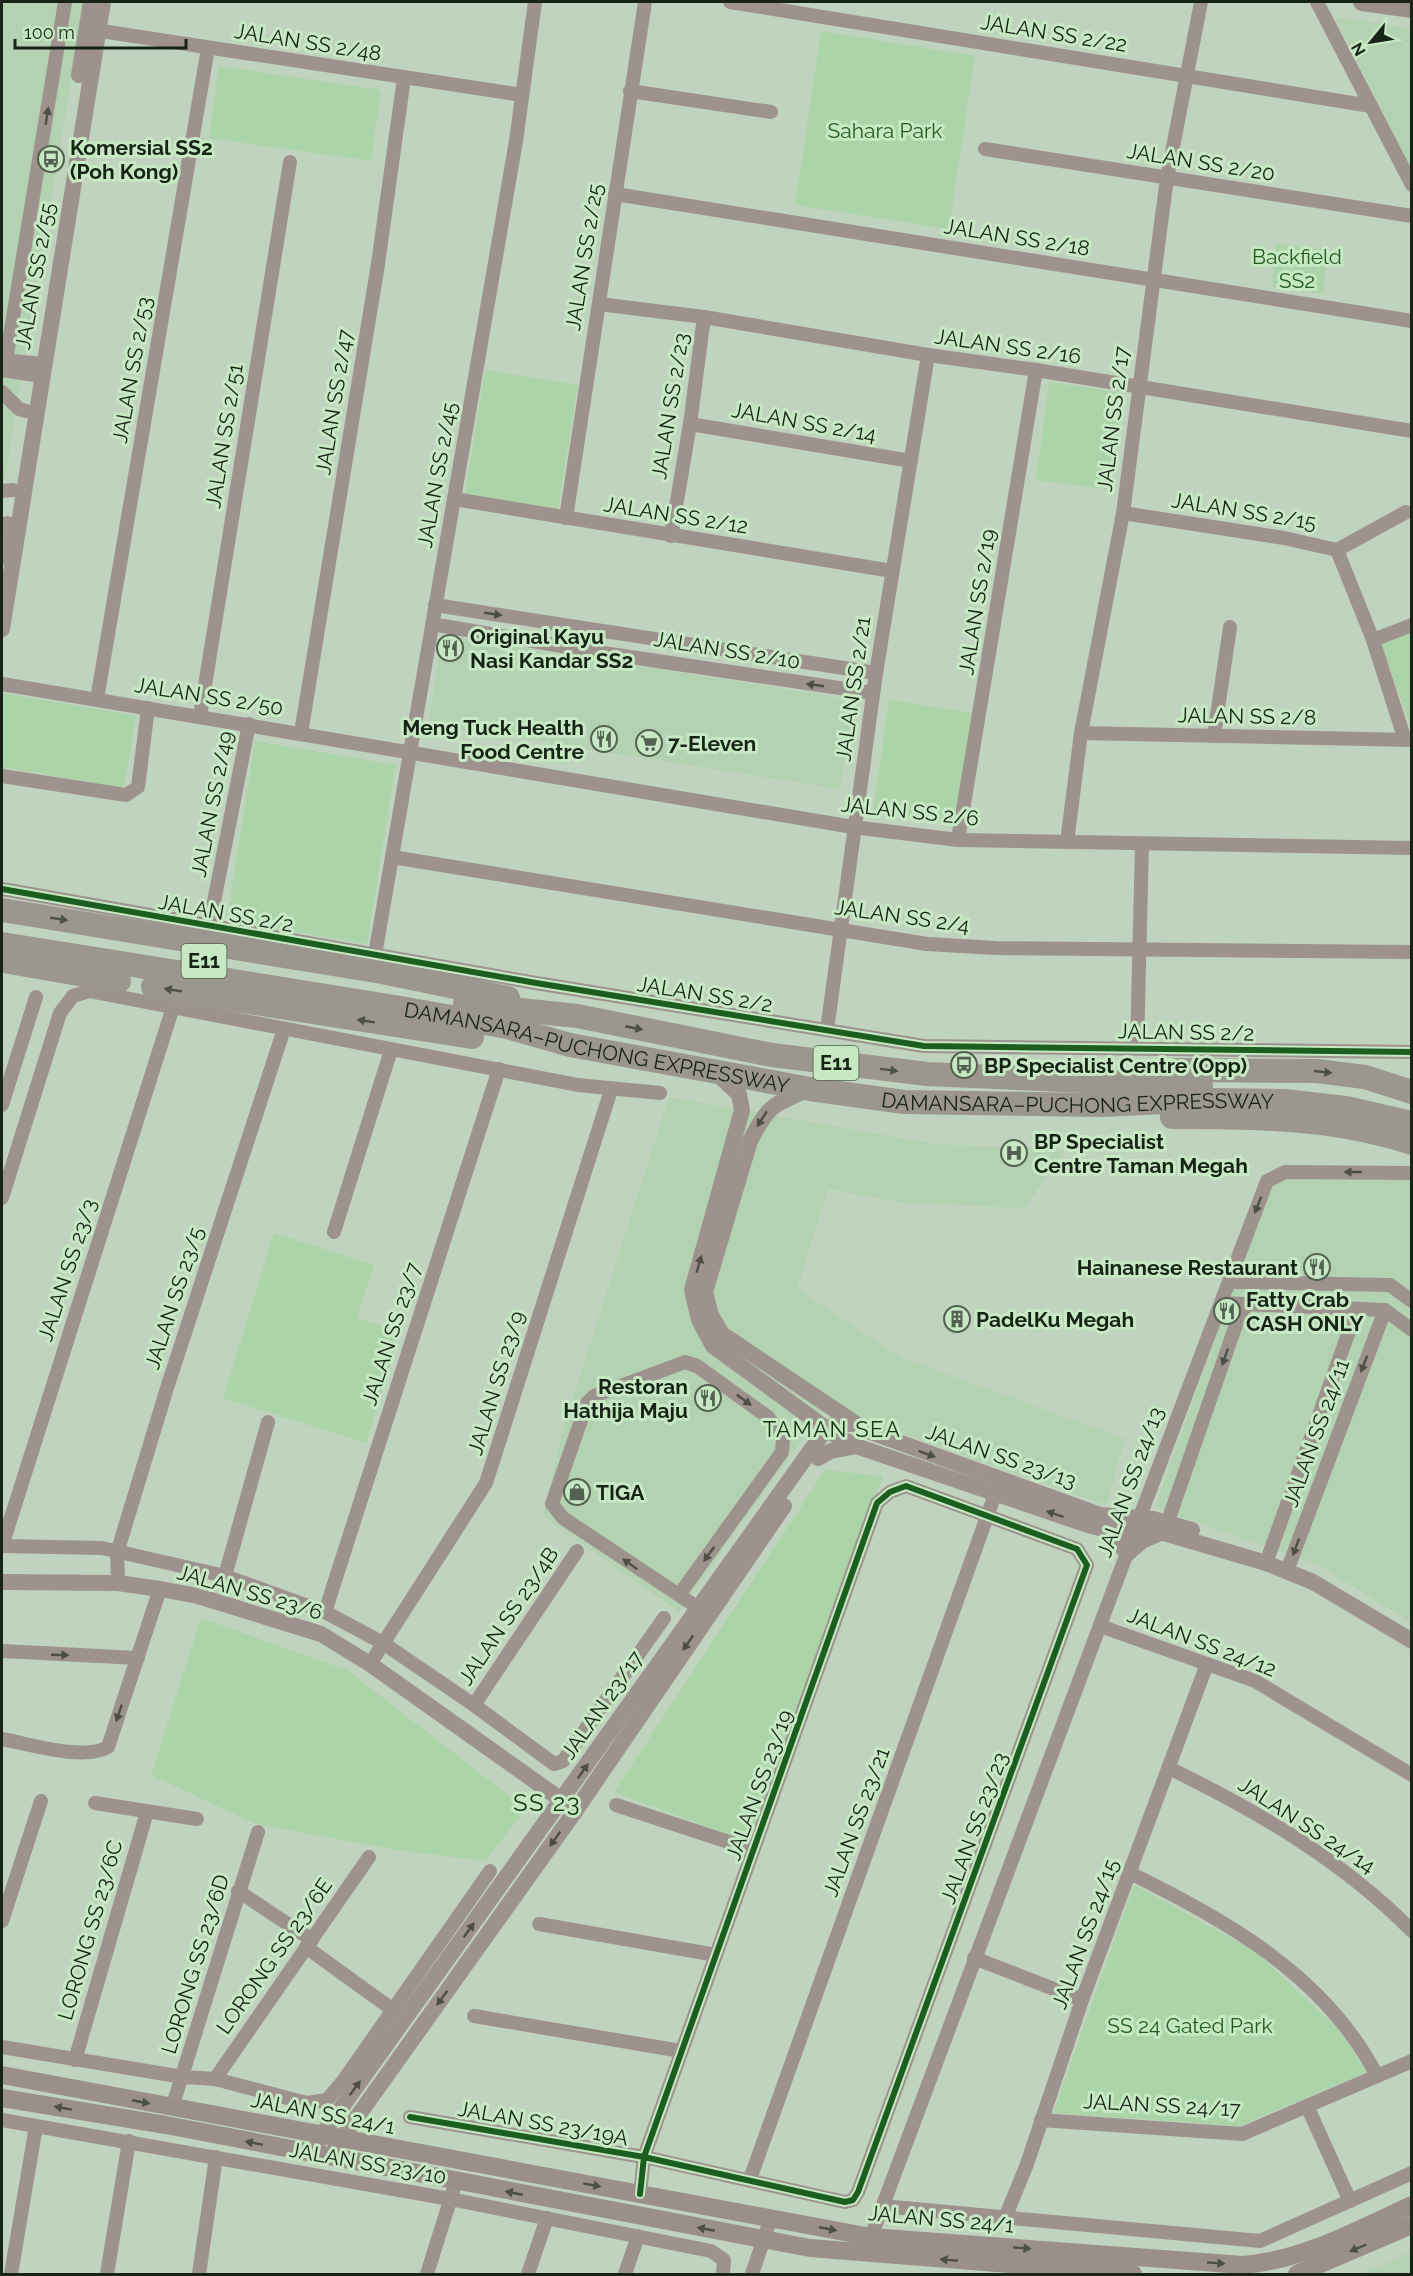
<svg xmlns="http://www.w3.org/2000/svg" width="1413" height="2276" font-family="Raleway,sans-serif">
<style>
.built{fill:#b3d2b1}
.green{fill:#abd4a8}
.lines{fill:none;stroke-linecap:round;stroke-linejoin:round}
.minor{stroke:#9e928e;stroke-width:14}
.tertiary{stroke:#9e928e;stroke-width:16}
.secondary{stroke:#9b9089;stroke-width:18}
.motorway{stroke:#9b978e;stroke-width:24}
.cycleway-casing{stroke:#c6e9c3;stroke-width:10}
.cycleway{stroke:#1b5e20;stroke-width:6}
.oneway{fill:#4d4f46}
.oneway2{fill:#4c5146}
.oneway3{fill:#4c4f44}
.labels{text-anchor:middle;dominant-baseline:central;stroke-width:6;stroke-linejoin:round;paint-order:stroke}
.shield{fill:#c6e9c3;stroke:#4c5e4a;stroke-width:1.5}
.shield-label{font-size:20px;font-weight:bold;fill:#172316}
.street-label{font-size:21px;fill:#172316;stroke:#c6e9c3}
.park-label{font-size:21px;fill:#225c21;stroke:#c6e9c3}
.poi-label{font-size:21px;font-weight:bold;fill:#172316;stroke:#c6e9c3;text-anchor:start}
.neighbourhood-label{font-size:22px;letter-spacing:1.5px;fill:#173416;stroke:#c6e9c3}
.quarter-label{font-size:24px;letter-spacing:1.5px;fill:#173416;stroke:#c6e9c3}
</style>
<rect width="100%" height="100%" fill="#c0d3be"/>
<g class="built">
<path d="M2,2H84L2,494Z"/>
<path d="M1335,17L1411,28V169Z"/>
<path d="M442,635L854,700L840,789L429,724Z"/>
<path d="M669,1097L935,1144L1064,1150L1025,1208L905,1203L828,1189L797,1289L904,1360L914,1362L1125,1439L1106,1505L869,1422L831,1399L679,1612L543,1516L564,1426Z"/>
<path d="M1411,1178V1622L1320,1566L1155,1507L1269,1186L1277,1180Z"/>
<path d="M1411,2252V2274H1363Z"/>
</g>
<g class="green">
<path d="M821,31L975,56L949,229L795,205Z"/>
<path d="M219,66L381,90L371,161L209,138Z"/>
<path d="M1276,244L1327,250L1323,294L1272,286Z"/>
<path d="M485,370L578,385L558,509L465,494Z"/>
<path d="M1049,382L1123,393L1110,490L1036,480Z"/>
<path d="M1411,632V728L1381,644Z"/>
<path d="M2,693L136,716L124,788L2,767Z"/>
<path d="M889,700L973,713L957,824L873,812Z"/>
<path d="M255,741L396,765L367,944L227,920Z"/>
<path d="M274,1233L374,1265L357,1318L400,1332L366,1443L223,1398Z"/>
<path d="M825,1470L883,1476L748,1842L614,1792Z"/>
<path d="M201,1618L347,1670L526,1809L485,1861L396,1850L256,1824L151,1775Z"/>
<path d="M1134,1885L1255,1951L1341,2032L1367,2072L1239,2126L1053,2113Z"/>
</g>
<g class="lines">
<g class="minor">
<path d="M730,2L1371,106"/>
<path d="M1317,2L1412,185"/>
<path d="M88,29L522,95"/>
<path d="M630,91L771,112"/>
<path d="M985,149L1412,216"/>
<path d="M615,194L1412,321"/>
<path d="M599,304L704,317L928,355L1036,370L1412,431"/>
<path d="M2,360L43,364"/>
<path d="M6,360L65,2"/>
<path d="M2,370L41,376"/>
<path d="M2,392L19,409L26,411"/>
<path d="M690,424L911,461"/>
<path d="M2,491L13,490"/>
<path d="M454,499L892,571"/>
<path d="M1123,513L1284,538L1337,550L1373,640L1405,740"/>
<path d="M566,518L645,2"/>
<path d="M671,536L690,424L704,317"/>
<path d="M1337,550L1406,512"/>
<path d="M435,605L876,673"/>
<path d="M432,624L590,651L873,693"/>
<path d="M1373,640L1412,625"/>
<path d="M2,684L853,827L958,840L1412,848"/>
<path d="M97,699L208,48"/>
<path d="M200,716L290,162"/>
<path d="M301,733L378,264L404,78"/>
<path d="M1081,733L1412,740"/>
<path d="M1214,736L1230,627"/>
<path d="M2,776L126,795L138,787L148,708"/>
<path d="M958,840L1036,370"/>
<path d="M1067,842L1081,733L1123,513L1167,178L1201,2"/>
<path d="M392,857L927,944L995,948L1412,952"/>
<path d="M2,889L536,983L924,1046L1412,1052"/>
<path d="M209,927L249,724"/>
<path d="M375,955L516,141L535,2"/>
<path d="M827,1030L876,673L928,355"/>
<path d="M1137,1048L1142,844"/>
<path d="M2,1105L36,997"/>
<path d="M2,1198L60,1013L73,996L89,991L578,1085L660,1093"/>
<path d="M334,1232L391,1050"/>
<path d="M1230,1282L1390,1285L1412,1301"/>
<path d="M1222,1303L1385,1310L1412,1330"/>
<path d="M1168,1521L1239,1316L1248,1304"/>
<path d="M1136,1527L1267,1181L1285,1172L1412,1173"/>
<path d="M2,1546L102,1548L225,1576L325,1612L383,1643L474,1705L554,1764L563,1761L664,1618"/>
<path d="M2,1546L173,1007"/>
<path d="M1266,1563L1357,1309"/>
<path d="M1287,1571L1385,1310"/>
<path d="M225,1576L268,1422"/>
<path d="M118,1583L117,1553L167,1388L284,1029"/>
<path d="M679,1595L782,1452L783,1438L768,1417L697,1366L685,1362L594,1396L587,1403L552,1504L563,1518L706,1613"/>
<path d="M325,1612L499,1069"/>
<path d="M1100,1626L1255,1681L1412,1775"/>
<path d="M2,1651L138,1658"/>
<path d="M370,1664L486,1483L611,1090"/>
<path d="M474,1705L577,1551"/>
<path d="M2,1739C30,1744 83,1761 108,1747L160,1589"/>
<path d="M1169,1768C1257,1811 1342,1860 1412,1931"/>
<path d="M95,1803L197,1819"/>
<path d="M616,1805L753,1850"/>
<path d="M1130,1873C1227,1921 1326,1976 1377,2076"/>
<path d="M238,1891L312,1940"/>
<path d="M2,1921L41,1801"/>
<path d="M539,1924L716,1955"/>
<path d="M306,1947L393,2010"/>
<path d="M974,1958L1082,2000"/>
<path d="M474,2016L681,2051"/>
<path d="M2,2047L183,2077L215,2079L307,2103L327,2100L343,2081L490,1871"/>
<path d="M75,2060L147,1812"/>
<path d="M215,2079L369,1857"/>
<path d="M1307,2106L1350,2201"/>
<path d="M172,2108L258,1832"/>
<path d="M410,2117L644,2157L845,2202L853,2200L858,2192L1087,1565L1077,1549L906,1486L890,1492L877,1503L644,2157L640,2194"/>
<path d="M2,2120L450,2199L711,2251L724,2260L723,2274"/>
<path d="M1041,2120L1242,2134L1412,2061"/>
<path d="M750,2179L998,1486"/>
<path d="M882,2206L1260,2241L1412,2173"/>
<path d="M1005,2218L1027,2164L1082,2000L1207,1664"/>
<path d="M871,2237L1130,1545"/>
<path d="M11,2274L36,2126"/>
<path d="M107,2274L129,2141"/>
<path d="M199,2274L216,2157"/>
<path d="M427,2274L453,2191"/>
<path d="M528,2274L547,2218"/>
<path d="M625,2274L638,2236"/>
<path d="M752,2274L771,2218"/>
</g>
<g class="tertiary">
<path d="M79,75L91,2"/>
<path d="M2,557L7,524"/>
<path d="M2,629L103,2"/>
<path d="M715,1072L739,1094L742,1110L692,1290L699,1320L713,1346L835,1435L856,1446L1088,1525L1111,1531L1164,1533L1266,1563L1313,1582L1412,1641"/>
<path d="M809,1089C772,1106 769,1104 750,1141L705,1292L711,1315L722,1334L865,1430L1100,1515L1153,1519L1192,1530"/>
<path d="M818,1458L831,1451L856,1446"/>
<path d="M1111,1531L1127,1554L1142,1541L1158,1534"/>
<path d="M2,1582L118,1583L160,1589L198,1596L321,1634L370,1664L570,1806"/>
<path d="M335,2148L576,1810L784,1506"/>
<path d="M312,2155L321,2136L826,1429L836,1424H853"/>
</g>
<g class="secondary">
<path d="M1362,2L1412,9"/>
<path d="M2,2075L871,2237L1243,2265C1304,2260 1357,2230 1412,2205"/>
<path d="M2,2098L166,2125L810,2248L1133,2274"/>
<path d="M1297,2274L1412,2225"/>
</g>
<g class="motorway">
<path d="M2,910L382,972L508,998"/>
<path id="s1" d="M2,944L401,1008L507,1027L570,1045L810,1089L904,1102L1102,1105L1209,1100L1284,1101L1346,1108L1412,1123"/>
<path d="M9,962L119,981"/>
<path d="M153,987L472,1037"/>
<path d="M465,1004L577,1016L772,1055L927,1074L1201,1086"/>
<path d="M1177,1070L1317,1071L1365,1077L1412,1092"/>
<path d="M1172,1117C1254,1117 1333,1117 1412,1143"/>
</g>
<defs>
<g id="cycleway">
<path d="M2,889L536,983L924,1046L1412,1052"/>
<path d="M410,2117L644,2157L845,2202L853,2200L858,2192L1087,1565L1077,1549L906,1486L890,1492L877,1503L644,2157L640,2194"/>
</g>
</defs>
<use href="#cycleway" class="cycleway-casing"/>
<use href="#cycleway" class="cycleway"/>
</g>
<defs><path id="oneway-solid" d="M-6-.8H1V-3.2L6.5 0L1 3.2V.8H-6Z" transform="scale(1.5)"/></defs>
<g class="oneway">
<use href="#oneway-solid" transform="translate(47 116) rotate(-81)"/>
<use href="#oneway-solid" transform="translate(493 614) rotate(9)"/>
<use href="#oneway-solid" transform="translate(815 685) rotate(-172)"/>
<use href="#oneway-solid" transform="translate(762 1119) rotate(123)"/>
<use href="#oneway-solid" transform="translate(1353 1172) rotate(-180)"/>
<use href="#oneway-solid" transform="translate(1258 1205) rotate(111)"/>
<use href="#oneway-solid" transform="translate(699 1264) rotate(-74)"/>
<use href="#oneway-solid" transform="translate(1225 1357) rotate(109)"/>
<use href="#oneway-solid" transform="translate(1364 1364) rotate(111)"/>
<use href="#oneway-solid" transform="translate(744 1400) rotate(36)"/>
<use href="#oneway-solid" transform="translate(927 1454) rotate(20)"/>
<use href="#oneway-solid" transform="translate(1055 1514) rotate(-161)"/>
<use href="#oneway-solid" transform="translate(1296 1547) rotate(110)"/>
<use href="#oneway-solid" transform="translate(709 1554) rotate(126)"/>
<use href="#oneway-solid" transform="translate(630 1564) rotate(-145)"/>
<use href="#oneway-solid" transform="translate(688 1643) rotate(124)"/>
<use href="#oneway-solid" transform="translate(60 1655) rotate(2)"/>
<use href="#oneway-solid" transform="translate(119 1713) rotate(109)"/>
<use href="#oneway-solid" transform="translate(583 1771) rotate(-55)"/>
<use href="#oneway-solid" transform="translate(555 1839) rotate(126)"/>
<use href="#oneway-solid" transform="translate(469 1930) rotate(-54)"/>
<use href="#oneway-solid" transform="translate(442 1998) rotate(126)"/>
<use href="#oneway-solid" transform="translate(355 2088) rotate(-54)"/>
</g>
<g class="oneway2">
<use href="#oneway-solid" transform="translate(59 919) rotate(9)"/>
<use href="#oneway-solid" transform="translate(173 990) rotate(-171)"/>
<use href="#oneway-solid" transform="translate(366 1021) rotate(-171)"/>
<use href="#oneway-solid" transform="translate(634 1028) rotate(11)"/>
<use href="#oneway-solid" transform="translate(889 1070) rotate(7)"/>
<use href="#oneway-solid" transform="translate(1323 1072) rotate(6)"/>
</g>
<g class="oneway3">
<use href="#oneway-solid" transform="translate(141 2102) rotate(11)"/>
<use href="#oneway-solid" transform="translate(63 2108) rotate(-170)"/>
<use href="#oneway-solid" transform="translate(254 2143) rotate(-169)"/>
<use href="#oneway-solid" transform="translate(592 2185) rotate(10)"/>
<use href="#oneway-solid" transform="translate(514 2193) rotate(-169)"/>
<use href="#oneway-solid" transform="translate(706 2229) rotate(-169)"/>
<use href="#oneway-solid" transform="translate(828 2229) rotate(11)"/>
<use href="#oneway-solid" transform="translate(1022 2248) rotate(4)"/>
<use href="#oneway-solid" transform="translate(1358 2248) rotate(157)"/>
<use href="#oneway-solid" transform="translate(949 2260) rotate(-175)"/>
<use href="#oneway-solid" transform="translate(1216 2263) rotate(4)"/>
</g>
<defs>
<symbol id="bus-ring" viewBox="-11 -11 22 22"><circle r="9.5" fill="#c6e9c3" stroke="#526151" stroke-width="1.5"/><path d="M-5-6H5V4H4V6H2V4H-2V6H-4V4H-5ZM-3.5-4V0h7V-4ZM-3.5 1.2v1.5H-2V1.2ZM2 1.2v1.5H3.5V1.2Z" fill="#526151"/></symbol>
<symbol id="restaurant-ring" viewBox="-11 -11 22 22"><circle r="9.5" fill="#c6e9c3" stroke="#526151" stroke-width="1.5"/><path d="M-5-6h1v4h1v-4h1v4h1v-4h1v5L-1.5 .5V6h-2V.5L-5-1ZM5-6V6H3V1.5H1.5Q1.5-4 5-6Z" fill="#526151"/></symbol>
<symbol id="supermarket-ring" viewBox="-11 -11 22 22"><circle r="9.5" fill="#c6e9c3" stroke="#526151" stroke-width="1.5"/><path d="M-6-5.5h2.5l.6 2H6L4.5 2H-2.5L-4.4-4H-6ZM-1.5 3.2a1.3 1.3 0 1 0 .1 0ZM3 3.2a1.3 1.3 0 1 0 .1 0Z" fill="#526151"/></symbol>
<symbol id="hospital-ring" viewBox="-11 -11 22 22"><circle r="9.5" fill="#c6e9c3" stroke="#526151" stroke-width="1.5"/><path d="M-5-5h3v3.5h4V-5h3V5h-3V1.5h-4V5h-3Z" fill="#526151"/></symbol>
<symbol id="building-ring" viewBox="-11 -11 22 22"><circle r="9.5" fill="#c6e9c3" stroke="#526151" stroke-width="1.5"/><path d="M-4-6H4V6H1V3H-1V6H-4ZM-2.5-4.3h1.7v1.8h-1.7ZM.8-4.3h1.7v1.8H.8ZM-2.5-1h1.7V.8h-1.7ZM.8-1h1.7V.8H.8Z" fill="#526151"/></symbol>
<symbol id="shop-ring" viewBox="-11 -11 22 22"><circle r="9.5" fill="#c6e9c3" stroke="#526151" stroke-width="1.5"/><path d="M-5-2.5h2.3a2.7 3.5 0 0 1 5.4 0H5L5.5 6h-11ZM-1.5-2.5h3a1.5 2.3 0 0 0-3 0Z" fill="#526151"/></symbol>
</defs>
<g fill-rule="evenodd">
<use href="#bus-ring" x="36" y="144" width="30" height="30"/>
<use href="#restaurant-ring" x="435" y="633" width="30" height="30"/>
<use href="#restaurant-ring" x="589" y="724" width="30" height="30"/>
<use href="#supermarket-ring" x="634" y="728" width="30" height="30"/>
<use href="#bus-ring" x="949" y="1050" width="30" height="30"/>
<use href="#hospital-ring" x="999" y="1138" width="30" height="30"/>
<use href="#restaurant-ring" x="1302" y="1252" width="30" height="30"/>
<use href="#restaurant-ring" x="1212" y="1296" width="30" height="30"/>
<use href="#building-ring" x="942" y="1304" width="30" height="30"/>
<use href="#restaurant-ring" x="693" y="1383" width="30" height="30"/>
<use href="#shop-ring" x="562" y="1477" width="30" height="30"/>
</g>
<g class="labels">
<g class="shield">
<rect x="181.5" y="944" width="45" height="34" rx="4.5"/>
<rect x="813.5" y="1046" width="45" height="34" rx="4.5"/>
</g>
<g class="shield-label">
<text x="204" y="961">E11</text>
<text x="836" y="1063">E11</text>
</g>
<g class="street-label">
<text transform="translate(1054 33) rotate(9)">JALAN SS 2/22</text>
<text transform="translate(308 42) rotate(9)">JALAN SS 2/48</text>
<text transform="translate(1201 162) rotate(9)">JALAN SS 2/20</text>
<text transform="translate(1017 237) rotate(9)">JALAN SS 2/18</text>
<text transform="translate(584 257) rotate(-81)">JALAN SS 2/25</text>
<text transform="translate(35 276) rotate(-80)">JALAN SS 2/55</text>
<text transform="translate(1008 346) rotate(8)">JALAN SS 2/16</text>
<text transform="translate(132 370) rotate(-80)">JALAN SS 2/53</text>
<text transform="translate(334 402) rotate(-81)">JALAN SS 2/47</text>
<text transform="translate(670 406) rotate(-81)">JALAN SS 2/23</text>
<text transform="translate(1113 419) rotate(-83)">JALAN SS 2/17</text>
<text transform="translate(804 422) rotate(10)">JALAN SS 2/14</text>
<text transform="translate(224 436) rotate(-81)">JALAN SS 2/51</text>
<text transform="translate(437 475) rotate(-80)">JALAN SS 2/45</text>
<text transform="translate(1244 511) rotate(9)">JALAN SS 2/15</text>
<text transform="translate(676 515) rotate(9)">JALAN SS 2/12</text>
<text transform="translate(977 602) rotate(-81)">JALAN SS 2/19</text>
<text transform="translate(727 650) rotate(9)">JALAN SS 2/10</text>
<text transform="translate(853 689) rotate(-82)">JALAN SS 2/21</text>
<text transform="translate(209 696) rotate(9)">JALAN SS 2/50</text>
<text transform="translate(1247 716) rotate(1)">JALAN SS 2/8</text>
<text transform="translate(212 804) rotate(-79)">JALAN SS 2/49</text>
<text transform="translate(910 811) rotate(6)">JALAN SS 2/6</text>
<text transform="translate(226 913) rotate(10)">JALAN SS 2/2</text>
<text transform="translate(902 916) rotate(8)">JALAN SS 2/4</text>
<text transform="translate(705 994) rotate(9)">JALAN SS 2/2</text>
<text transform="translate(1186 1032) rotate(1)">JALAN SS 2/2</text>
<text stroke="none"><textPath href="#s1" startOffset="604">DAMANSARA–PUCHONG EXPRESSWAY</textPath></text>
<text stroke="none"><textPath href="#s1" startOffset="1090">DAMANSARA–PUCHONG EXPRESSWAY</textPath></text>
<text transform="translate(67 1270) rotate(-72)">JALAN SS 23/3</text>
<text transform="translate(174 1298) rotate(-72)">JALAN SS 23/5</text>
<text transform="translate(391 1334) rotate(-72)">JALAN SS 23/7</text>
<text transform="translate(496 1383) rotate(-73)">JALAN SS 23/9</text>
<text transform="translate(1316 1433) rotate(-70)">JALAN SS 24/11</text>
<text transform="translate(1001 1456) rotate(19)">JALAN SS 23/13</text>
<text transform="translate(1130 1482) rotate(-70)">JALAN SS 24/13</text>
<text transform="translate(250 1592) rotate(16)">JALAN SS 23/6</text>
<text transform="translate(508 1616) rotate(-56)">JALAN SS 23/4B</text>
<text transform="translate(1202 1642) rotate(21)">JALAN SS 24/12</text>
<text transform="translate(602 1705) rotate(-55)">JALAN 23/17</text>
<text transform="translate(759 1785) rotate(-70)">JALAN SS 23/19</text>
<text transform="translate(856 1822) rotate(-70)">JALAN SS 23/21</text>
<text transform="translate(1307 1825) rotate(33)">JALAN SS 24/14</text>
<text transform="translate(974 1828) rotate(-70)">JALAN SS 23/23</text>
<text transform="translate(90 1930) rotate(-74)">LORONG SS 23/6C</text>
<text transform="translate(1085 1934) rotate(-70)">JALAN SS 24/15</text>
<text transform="translate(274 1956) rotate(-55)">LORONG SS 23/6E</text>
<text transform="translate(195 1964) rotate(-73)">LORONG SS 23/6D</text>
<text transform="translate(1162 2105) rotate(3)">JALAN SS 24/17</text>
<text transform="translate(323 2113) rotate(11)">JALAN SS 24/1</text>
<text transform="translate(543 2123) rotate(10)">JALAN SS 23/19A</text>
<text transform="translate(368 2163) rotate(10)">JALAN SS 23/10</text>
<text transform="translate(941 2219) rotate(5)">JALAN SS 24/1</text>
</g>
<g class="park-label">
<text x="885" y="130">Sahara Park</text>
<text x="1297" y="256">Backfield<tspan x="1297" dy="24">SS2</tspan></text>
<text x="1190" y="2025">SS 24 Gated Park</text>
</g>
<g class="poi-label">
<text x="70" y="147">Komersial SS2<tspan x="70" dy="24">(Poh Kong)</tspan></text>
<text x="470" y="636">Original Kayu<tspan x="470" dy="24">Nasi Kandar SS2</tspan></text>
<text x="584" y="727" text-anchor="end">Meng Tuck Health<tspan x="584" dy="24">Food Centre</tspan></text>
<text x="668" y="743">7-Eleven</text>
<text x="984" y="1065">BP Specialist Centre (Opp)</text>
<text x="1034" y="1141">BP Specialist<tspan x="1034" dy="24">Centre Taman Megah</tspan></text>
<text x="1298" y="1267" text-anchor="end">Hainanese Restaurant</text>
<text x="1246" y="1299">Fatty Crab<tspan x="1246" dy="24">CASH ONLY</tspan></text>
<text x="976" y="1319">PadelKu Megah</text>
<text x="688" y="1386" text-anchor="end">Restoran<tspan x="688" dy="24">Hathija Maju</tspan></text>
<text x="596" y="1492">TIGA</text>
</g>
<g class="neighbourhood-label">
<text x="832" y="1429">TAMAN SEA</text>
</g>
<g class="quarter-label">
<text x="547" y="1802">SS 23</text>
</g>
</g>
<rect width="1413" height="2276" fill="none" stroke="#172316" stroke-width="6"/>
<g transform="translate(1371 42) rotate(240)" stroke="#c6e9c3" stroke-width="4.5" paint-order="stroke">
<path d="M0-4.5L10 22L0 15L-10 22Z" fill="#172316"/>
<text y="-9" font-size="16" font-weight="bold" text-anchor="middle" fill="#172316">N</text>
</g>
<path d="M15 39v9h171v-9" fill="none" stroke="#172316" stroke-width="3"/>
<text x="24" y="39" font-size="18" fill="#172316" stroke="#c6e9c3" stroke-width="4.5" paint-order="stroke">100 m</text>
</svg>
